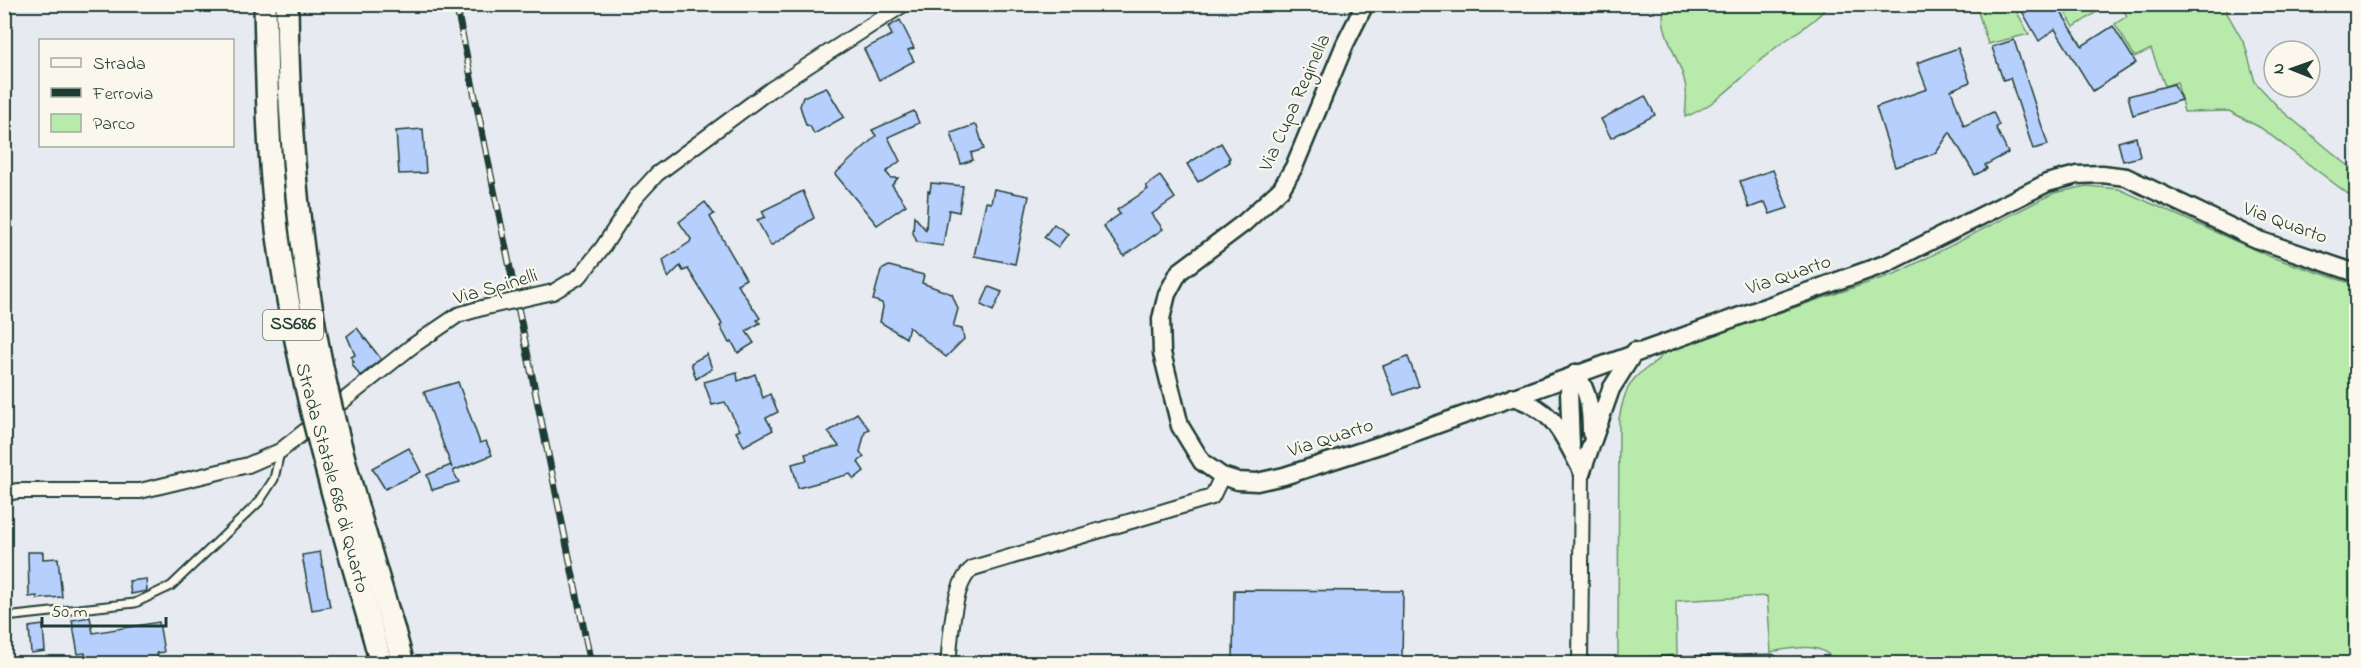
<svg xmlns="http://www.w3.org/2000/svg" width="2361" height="668" font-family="'Indie Flower',sans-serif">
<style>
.green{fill:#b8ebab;stroke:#6c9470;stroke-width:1.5}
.building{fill:#b7cffd;stroke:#1f3d34;stroke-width:1.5}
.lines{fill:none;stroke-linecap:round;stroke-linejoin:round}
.service-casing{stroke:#1f3d34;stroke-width:11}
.minor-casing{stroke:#1f3d34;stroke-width:18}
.tertiary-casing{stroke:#1f3d34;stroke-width:21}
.trunk-casing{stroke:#1f3d34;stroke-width:26}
.service{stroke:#fbf7ec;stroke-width:7}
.minor{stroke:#fbf7ec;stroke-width:14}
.tertiary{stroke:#fbf7ec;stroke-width:16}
.trunk{stroke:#fbf7ec;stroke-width:21}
.rail-casing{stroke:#1f3d34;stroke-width:7}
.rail{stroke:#fbf7ec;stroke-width:4.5;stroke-dasharray:14;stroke-linecap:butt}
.minor-bridge-casing{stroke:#1f3d34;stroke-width:18;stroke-linecap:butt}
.trunk-bridge-casing{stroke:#1f3d34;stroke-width:26;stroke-linecap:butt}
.minor-bridge{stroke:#fbf7ec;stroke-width:14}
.trunk-bridge{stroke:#fbf7ec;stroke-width:21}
.labels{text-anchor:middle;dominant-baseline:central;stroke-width:4.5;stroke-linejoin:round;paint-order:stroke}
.shield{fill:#fbf7ec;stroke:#61756b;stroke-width:1.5}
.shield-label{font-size:18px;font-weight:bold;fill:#1f3d34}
.street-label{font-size:20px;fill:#1f3d34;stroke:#fbf7ec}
</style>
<rect width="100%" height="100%" fill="#e7ebf1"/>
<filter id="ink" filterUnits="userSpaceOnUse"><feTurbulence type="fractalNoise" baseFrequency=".0167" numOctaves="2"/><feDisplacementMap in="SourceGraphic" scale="12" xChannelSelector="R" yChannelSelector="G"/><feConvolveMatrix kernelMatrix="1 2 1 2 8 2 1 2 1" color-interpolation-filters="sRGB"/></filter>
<g filter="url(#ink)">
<g class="green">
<path d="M1666,4H1829V5C1814,23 1793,34 1774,49C1746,72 1720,104 1685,117C1686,104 1688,92 1684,79C1679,58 1655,24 1666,4Z"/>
<path d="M1976,5H2013L2029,34L1988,44Z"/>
<path d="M2061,5H2107L2074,27Z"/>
<path d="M2120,5H2227V13L2245,45L2255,82L2280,109L2356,172V200L2261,128L2229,111L2184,112L2177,82L2165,86L2151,49L2135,57L2115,24L2127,16Z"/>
<path d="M2087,186L2119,189L2271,257L2356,285V663H1835C1823,640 1792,648 1771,652L1767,596L1676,601L1677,655L1618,658L1619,419C1622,403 1626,385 1639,374C1648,367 1659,361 1665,351L1897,273L2054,193Z"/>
</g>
<g class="building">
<path d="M2018,4H2056L2082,46L2113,26L2136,63L2093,91L2055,29L2039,41Z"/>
<path d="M900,20L914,48L908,50L914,61L879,80L864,49L892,35L888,27Z"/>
<path d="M2014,40L2048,145L2033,149L2010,78L2003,80L1992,47Z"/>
<path d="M1958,48L1970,82L1951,90L1964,126L1993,112L1999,125L1996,128L2008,153L1985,165L1987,169L1975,175L1950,132L1936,153L1895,167L1876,107L1927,89L1917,63Z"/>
<path d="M2174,84L2181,100L2133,115L2128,96Z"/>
<path d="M826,87L844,117L814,134L810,126L806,125L800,106L803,97Z"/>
<path d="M1645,96L1655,115L1611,138L1601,119Z"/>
<path d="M914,111L919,123L888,137L900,161L886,172L891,178H898L892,185L906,205L877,225L835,174L876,136L872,130Z"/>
<path d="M974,125L977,126L984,149L971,153L973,160L961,164L951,133Z"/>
<path d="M423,129L426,173L399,174L396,131Z"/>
<path d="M2136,137L2140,157L2123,161L2118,142Z"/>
<path d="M1221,143L1230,158L1228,159L1230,162L1198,182L1187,164Z"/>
<path d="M1773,170L1788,208L1770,214L1765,202L1749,208L1740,181Z"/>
<path d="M1160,176L1175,198L1152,214L1163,229L1124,256L1103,226L1120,214L1117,210L1148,189L1146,186Z"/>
<path d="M931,183L963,186L959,212L949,210L943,246L917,242L913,233L914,216L926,230L928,191L930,192Z"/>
<path d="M994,189L1029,196L1015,264L974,256L986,202L991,203Z"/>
<path d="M803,191L814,218L771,246L757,220L765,217L762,211Z"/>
<path d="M705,202L714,214L710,217L746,279L737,284L760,318L757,320L760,323L746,331L754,343L738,353L732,342L729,343L720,326L722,324L688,269L683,271L680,266L668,278L663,260L690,242L691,239L679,222Z"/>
<path d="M1054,224L1068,234L1058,247L1044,237Z"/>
<path d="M889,266L924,275L922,283L952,294L958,309L953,327L962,329L964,339L946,357L909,327L906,338L880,322L883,307L882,303L873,300L881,270Z"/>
<path d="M989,287L1002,292L993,311L981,305Z"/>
<path d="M357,328L381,359L360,376L352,364L354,362L351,357L355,355L347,336Z"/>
<path d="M707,354L712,369L696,379L691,363Z"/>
<path d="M1408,357L1419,386L1394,395L1383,366Z"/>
<path d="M737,373L738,381L755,374L763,398L770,394L778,412L766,418L773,430L744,446L736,432L740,430L725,402L712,405L704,382Z"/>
<path d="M458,382L480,443L486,441L492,455L453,471L459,482L432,490L427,475L451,465L452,468L424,392Z"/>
<path d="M857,413L869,429L865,432L860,452L864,457L858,462L864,471L854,479L850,474L798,488L792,464L807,460L805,454L839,446L828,432Z"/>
<path d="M409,448L421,472L385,489L372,468Z"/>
<path d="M28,552H43V559L58,558L62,597L37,599V596L29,597Z"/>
<path d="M320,552L330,607L312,610L302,555Z"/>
<path d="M146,579L147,591L131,594L129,581Z"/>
<path d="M1234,590L1403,591L1402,663H1233Z"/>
<path d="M90,617L93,633L159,622L164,652L157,653L159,663H86L85,653L78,654L72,620Z"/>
<path d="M43,625L45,651L31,653L29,627Z"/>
</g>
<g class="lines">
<defs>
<g id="service">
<path d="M5,617L135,603L171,586L259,502L274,479L280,452"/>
<path d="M1580,663L1772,659"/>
</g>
<g id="minor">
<path d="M553,292L580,276L603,247L635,198L657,174L770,90L904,4"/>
<path d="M4,494L17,491H140L248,465L280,451L411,347L458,315L482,308"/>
<path d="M948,664C951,639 952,583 973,568L1212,497L1222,476"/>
<path d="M1580,664L1582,471"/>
</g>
<g id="tertiary">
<path d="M1365,4L1345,44L1294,167L1281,189L1244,223L1179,272L1167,294L1161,319L1162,353L1180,426L1202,462L1222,476L1238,481L1257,482L1284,476L1380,445L1885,264L2047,183L2077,175L2102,174L2126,177L2256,239L2356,273"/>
<path d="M1576,373C1589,393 1591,410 1591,433"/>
<path d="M1513,397C1556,411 1562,434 1582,471"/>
<path d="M1571,446L1569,391L1576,373"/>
<path d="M1582,471L1611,389L1635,351"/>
</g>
<g id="trunk">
<path d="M394,631L403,664"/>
<path d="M374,637L381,664"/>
</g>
</defs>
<use href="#service" class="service-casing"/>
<use href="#minor" class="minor-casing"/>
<use href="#tertiary" class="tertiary-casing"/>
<use href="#trunk" class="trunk-casing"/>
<use href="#service" class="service"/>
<use href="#minor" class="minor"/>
<use href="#tertiary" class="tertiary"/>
<use href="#trunk" class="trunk"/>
<defs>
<path id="rail" d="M456,4L591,664"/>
</defs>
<use href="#rail" class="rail-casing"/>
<use href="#rail" class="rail"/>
<defs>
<path id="minor-bridge" d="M482,308L553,292"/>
<g id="trunk-bridge">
<path d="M265,4C267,89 268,174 281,258C301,387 337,512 374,637"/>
<path d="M287,4C288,115 297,227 316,336C334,435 365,534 394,631"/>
</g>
</defs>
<use href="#minor-bridge" class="minor-bridge-casing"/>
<use href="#trunk-bridge" class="trunk-bridge-casing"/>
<use href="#minor-bridge" class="minor-bridge"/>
<use href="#trunk-bridge" class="trunk-bridge"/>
</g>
</g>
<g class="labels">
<rect class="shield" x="263" y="310" width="60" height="30" rx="4.5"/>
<g class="shield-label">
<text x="293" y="325">SS686</text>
</g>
<g class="street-label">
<text transform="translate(1296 103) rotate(-66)">Via Cupa Reginella</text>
<text transform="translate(2285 224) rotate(20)">Via Quarto</text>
<text transform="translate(1789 276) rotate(-19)">Via Quarto</text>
<text transform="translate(496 288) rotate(-16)">Via Spinelli</text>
<text transform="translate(1331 439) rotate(-18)">Via Quarto</text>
<text transform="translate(331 478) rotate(75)">Strada Statale 686 di Quarto</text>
</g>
</g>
<rect width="2361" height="668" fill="none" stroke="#fbf7ec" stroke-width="24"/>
<rect x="12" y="12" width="2337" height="644" fill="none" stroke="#1f3d34" stroke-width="2" filter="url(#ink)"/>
<rect x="39" y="39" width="195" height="108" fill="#fbf7ec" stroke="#a3ada2" stroke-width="1.5"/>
<rect x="51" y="58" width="30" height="9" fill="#fbf7ec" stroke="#a3ada2" stroke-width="1.5"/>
<text x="93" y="69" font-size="18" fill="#1f3d34">Strada</text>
<rect x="51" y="88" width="30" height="9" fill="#1f3d34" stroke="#a3ada2" stroke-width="1.5"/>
<text x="93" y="99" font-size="18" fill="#1f3d34">Ferrovia</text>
<rect x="51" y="114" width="30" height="18" fill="#b8ebab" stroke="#a3ada2" stroke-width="1.5"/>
<text x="93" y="129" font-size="18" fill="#1f3d34">Parco</text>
<g transform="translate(2292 69) rotate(271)"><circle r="28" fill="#fbf7ec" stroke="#a3ada2" stroke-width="1.5"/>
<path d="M0-4.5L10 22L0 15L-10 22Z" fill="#1f3d34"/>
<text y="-9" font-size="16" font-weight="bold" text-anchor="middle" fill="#1f3d34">N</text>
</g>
<path d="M42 617v9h124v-9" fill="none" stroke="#1f3d34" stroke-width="3"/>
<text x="51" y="617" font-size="18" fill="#1f3d34" stroke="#fbf7ec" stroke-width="4.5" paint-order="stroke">50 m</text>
</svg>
